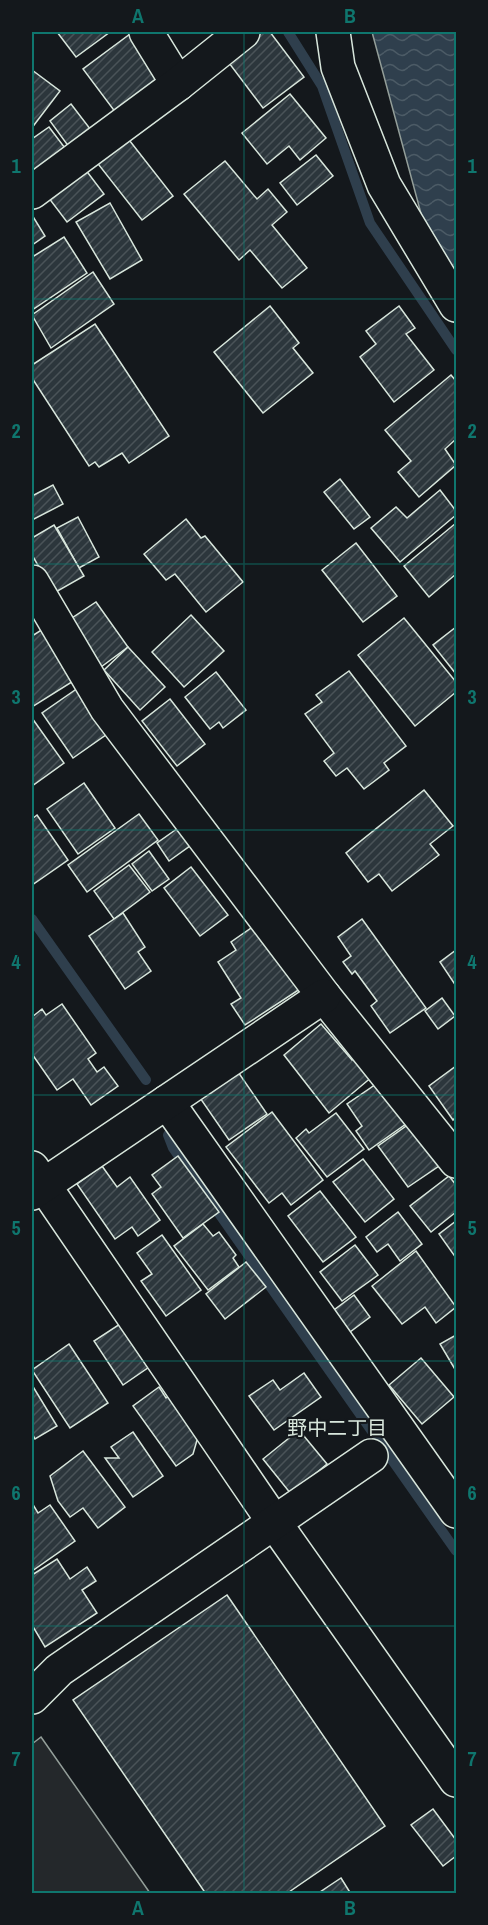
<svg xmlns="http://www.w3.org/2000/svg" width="488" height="1925" font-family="'Archivo Narrow','Noto Sans JP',sans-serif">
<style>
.parking{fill:#24282b;stroke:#939e99;stroke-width:1.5}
.water{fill:url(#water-waves);stroke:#939e99;stroke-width:1.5}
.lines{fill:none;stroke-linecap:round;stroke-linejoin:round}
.stream{stroke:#2f3f4d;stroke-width:10}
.building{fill:url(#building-hatch);stroke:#d8e6dc;stroke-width:1.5}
.minor-casing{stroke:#d8e6dc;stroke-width:36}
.minor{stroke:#14181c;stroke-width:33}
.grid{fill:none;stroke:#0f766e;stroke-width:1.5;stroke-opacity:0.55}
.labels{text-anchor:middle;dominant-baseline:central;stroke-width:4.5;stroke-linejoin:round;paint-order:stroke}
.neighbourhood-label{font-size:20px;fill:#d8e6dc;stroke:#14181c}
.neatline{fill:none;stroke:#0f766e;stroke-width:2}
.grid-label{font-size:20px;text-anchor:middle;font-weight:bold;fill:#0f766e}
</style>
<defs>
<pattern id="water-waves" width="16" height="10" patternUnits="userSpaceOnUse" patternTransform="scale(1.5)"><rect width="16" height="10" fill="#2f3f4d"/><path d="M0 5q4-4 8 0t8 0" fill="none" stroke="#4c5b66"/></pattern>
<pattern id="building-hatch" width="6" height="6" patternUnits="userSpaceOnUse" patternTransform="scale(1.5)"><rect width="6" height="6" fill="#2c363c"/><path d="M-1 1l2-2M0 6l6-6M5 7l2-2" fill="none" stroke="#4a5358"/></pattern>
</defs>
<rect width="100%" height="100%" fill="#14181c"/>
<path class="parking" d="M41,1737L150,1893H32V1744Z"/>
<path class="water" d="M372,32H456V279L430,247Z"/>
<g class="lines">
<g class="stream">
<path d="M288,32L322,86L370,223L456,350"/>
<path d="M32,919L146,1080"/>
<path d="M168,1135L173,1148L456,1551"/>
</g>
</g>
<g class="building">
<path d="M57,32H110L76,57Z"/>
<path d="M262,32H270L304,77L263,108L226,59Z"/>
<path d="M130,34L163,78L116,113L83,69Z"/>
<path d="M32,70L60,91L34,125L32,123Z"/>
<path d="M290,94L326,138L300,160L289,146L267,164L242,133Z"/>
<path d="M71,104L91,130L69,147L50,121Z"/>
<path d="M49,127L68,152L32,179V139Z"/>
<path d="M126,136L173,196L142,220L95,160Z"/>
<path d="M316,155L333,176L297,205L280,183Z"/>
<path d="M225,161L257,199L268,189L287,212L272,225L307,268L282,288L250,250L239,260L184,194Z"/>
<path d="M82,165L104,194L67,222L45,193Z"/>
<path d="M110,203L142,260L110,279L76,222Z"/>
<path d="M32,215L45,236L32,245Z"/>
<path d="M64,237L87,273L32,310V252L34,256Z"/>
<path d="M93,272L114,304L51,348L32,315Z"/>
<path d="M270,306L299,343L293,348L313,373L263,413L214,352Z"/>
<path d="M399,306L415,328L406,334L434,370L394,402L360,357L376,344L366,331Z"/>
<path d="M95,324L169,436L129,463L122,453L99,467L95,462L89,466L32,378V365Z"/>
<path d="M451,375L456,381V439L445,449L456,465L419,497L398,472L411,461L385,430Z"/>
<path d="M340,479L370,517L354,529L324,492Z"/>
<path d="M53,485L63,504L32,520V496Z"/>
<path d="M440,490L456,511V515L400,562L371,528L396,507L407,518Z"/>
<path d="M78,517L99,557L79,568L57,528Z"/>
<path d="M186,519L201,538L205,536L243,582L206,612L175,574L166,580L144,554Z"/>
<path d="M456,523V574L429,597L404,566Z"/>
<path d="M54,525L84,576L54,593L32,555V538Z"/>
<path d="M356,543L397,596L363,622L322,570Z"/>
<path d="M96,602L128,647L101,667L69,620Z"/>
<path d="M191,615L224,651L184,687L152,652Z"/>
<path d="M404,618L456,682V692L415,726L358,655Z"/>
<path d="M456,627V674L433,645Z"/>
<path d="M43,629L75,680L32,707V636Z"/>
<path d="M128,647L165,687L140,710L104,670Z"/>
<path d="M349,671L406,746L384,763L389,770L364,789L347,768L336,776L324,761L334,753L305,714L322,702L316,695Z"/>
<path d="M216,672L246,710L223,728L219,722L210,729L185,697Z"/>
<path d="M78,688L110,732L73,758L42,713Z"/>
<path d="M170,699L205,744L177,766L142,721Z"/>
<path d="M32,718L64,763L32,786Z"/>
<path d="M84,783L115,828L78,854L47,809Z"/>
<path d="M424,790L453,826L430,844L439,855L392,891L379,874L368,882L346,853Z"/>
<path d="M139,814L158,840L87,892L68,865Z"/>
<path d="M37,815L68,860L32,885V819Z"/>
<path d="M181,826L194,843L169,861L157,843Z"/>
<path d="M149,851L169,879L152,891L132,864Z"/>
<path d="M129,865L150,892L114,919L94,891Z"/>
<path d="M191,867L228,915L200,936L164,888Z"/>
<path d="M123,913L145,947L138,952L151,971L125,989L89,936Z"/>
<path d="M362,919L426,1008L390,1033L371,1006L377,1001L355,971L352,974L343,962L351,956L338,937Z"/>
<path d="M254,926L300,989L245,1025L231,1004L241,998L218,962L236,950L231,942Z"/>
<path d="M456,950V986L440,962Z"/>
<path d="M442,998L455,1016L438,1029L425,1011Z"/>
<path d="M62,1004L96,1053L88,1059L97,1072L104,1067L118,1086L91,1105L73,1079L57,1090L32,1054V1017L42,1009L46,1015Z"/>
<path d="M321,1024L352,1060L357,1056L373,1076L329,1113L284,1055Z"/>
<path d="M456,1066V1117L453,1120L429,1086Z"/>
<path d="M236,1069L267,1114L229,1140L198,1095Z"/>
<path d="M385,1078L413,1119L369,1150L356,1131L362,1126L347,1104Z"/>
<path d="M272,1112L323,1180L291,1205L282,1193L269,1203L226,1147Z"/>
<path d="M336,1113L364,1149L327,1177L296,1138L306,1129L309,1133Z"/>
<path d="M409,1124L439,1166L408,1187L378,1146Z"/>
<path d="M178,1156L219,1212L183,1238L152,1194L161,1187L152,1175Z"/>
<path d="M363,1159L394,1199L365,1222L333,1182Z"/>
<path d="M102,1166L117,1187L130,1177L160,1220L138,1236L132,1227L115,1239L77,1184Z"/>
<path d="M449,1176L456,1185V1212L431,1232L410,1206Z"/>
<path d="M320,1191L356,1237L323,1262L288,1216Z"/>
<path d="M398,1212L422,1244L400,1261L388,1244L377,1252L366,1237Z"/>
<path d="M456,1221V1258L439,1234Z"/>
<path d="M203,1224L213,1236L219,1232L236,1255L233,1258L239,1267L208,1290L174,1246Z"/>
<path d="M162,1235L201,1290L166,1316L141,1281L152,1274L137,1253Z"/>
<path d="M355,1245L378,1275L342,1301L320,1272Z"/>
<path d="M416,1251L456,1307L436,1323L425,1307L402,1324L372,1286Z"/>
<path d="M246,1262L266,1287L225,1319L206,1294Z"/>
<path d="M354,1295L370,1317L350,1332L334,1310Z"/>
<path d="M123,1322L152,1365L123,1385L94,1341Z"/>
<path d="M456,1335V1371L440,1344Z"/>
<path d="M69,1344L108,1403L70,1428L32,1370Z"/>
<path d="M421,1358L454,1397L422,1424L389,1385Z"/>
<path d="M304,1373L321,1397L274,1430L249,1396L273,1380L280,1390Z"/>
<path d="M32,1385L57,1426L35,1439L32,1433Z"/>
<path d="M159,1387L166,1398L174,1392L200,1430L193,1454L176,1466L133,1406Z"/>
<path d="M299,1430L327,1464L291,1494L263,1459Z"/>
<path d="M133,1432L163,1476L133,1497L105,1458H119L111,1447Z"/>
<path d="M83,1451L125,1507L98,1528L83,1508L70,1517L58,1501L50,1476Z"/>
<path d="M32,1503L38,1513L50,1505L75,1541L32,1571Z"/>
<path d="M57,1559L70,1579L87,1567L96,1581L82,1590L97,1613L45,1647L32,1625V1575Z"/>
<path d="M227,1595L385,1826L286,1894H206L73,1700Z"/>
<path d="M433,1809L456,1840V1856L443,1866L411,1825Z"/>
<path d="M341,1878L351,1894H317Z"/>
</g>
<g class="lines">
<defs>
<g id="minor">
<path d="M146,32L178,84"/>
<path d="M333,32L338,67L384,185L456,305"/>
<path d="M32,192L178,84L243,32"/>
<path d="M32,582L107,709L324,996L456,1161"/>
<path d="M167,1102L456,1511"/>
<path d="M32,1168L274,1522L456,1780"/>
<path d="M32,1193L324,996"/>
<path d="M32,1697L59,1670L371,1456"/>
</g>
</defs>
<use href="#minor" class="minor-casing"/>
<use href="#minor" class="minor"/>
</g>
<path class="grid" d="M244,32V1894M32,299H456M32,564H456M32,830H456M32,1095H456M32,1361H456M32,1626H456"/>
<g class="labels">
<g class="neighbourhood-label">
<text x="337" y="1427">野中二丁目</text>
</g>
</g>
<rect width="488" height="1925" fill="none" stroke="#14181c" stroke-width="66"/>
<rect x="33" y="33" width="422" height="1859" class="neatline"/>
<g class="grid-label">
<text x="138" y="23">A</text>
<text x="350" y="23">B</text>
<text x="16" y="173">1</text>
<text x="472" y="173">1</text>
<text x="16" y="438">2</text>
<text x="472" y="438">2</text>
<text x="16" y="704">3</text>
<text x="472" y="704">3</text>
<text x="16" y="969">4</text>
<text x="472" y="969">4</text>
<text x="16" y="1235">5</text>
<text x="472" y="1235">5</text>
<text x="16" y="1500">6</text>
<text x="472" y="1500">6</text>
<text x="16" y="1766">7</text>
<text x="472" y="1766">7</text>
<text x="138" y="1915">A</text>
<text x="350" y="1915">B</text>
</g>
</svg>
